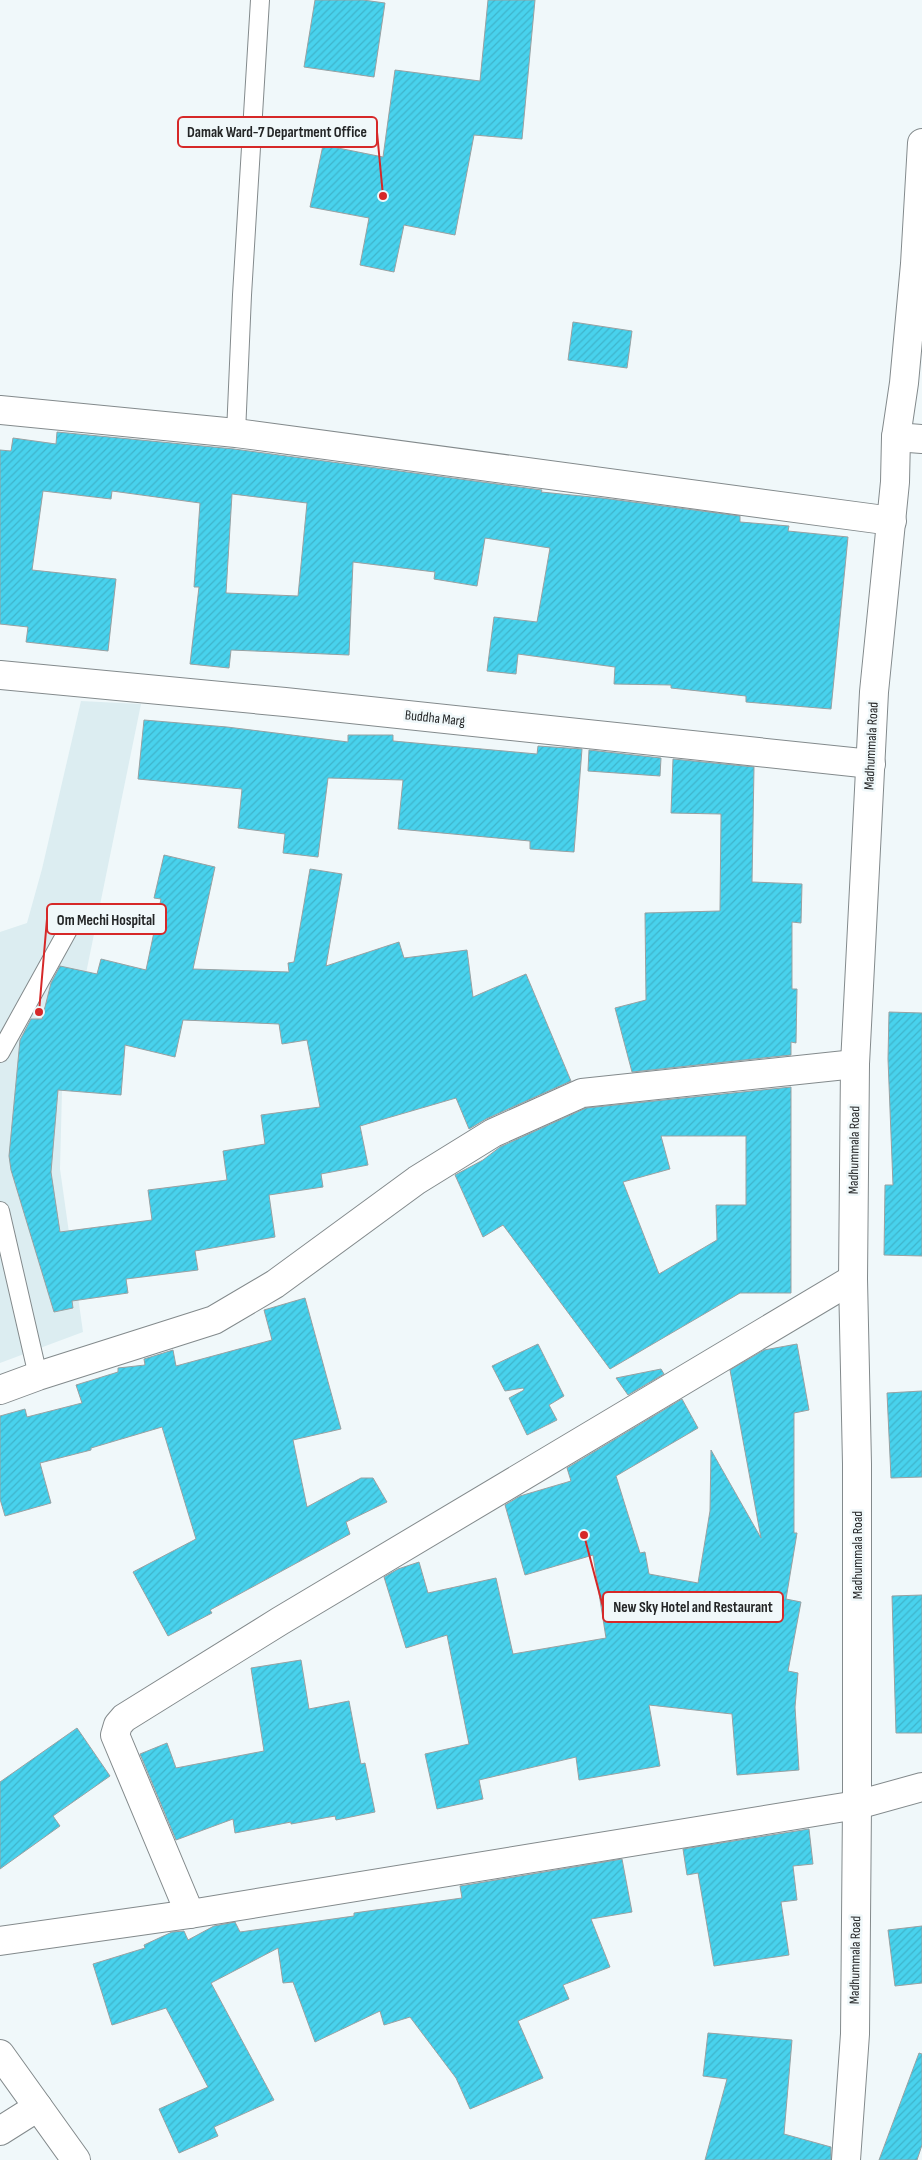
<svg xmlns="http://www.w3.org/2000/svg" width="922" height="2160" font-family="'Sofia Sans Condensed',sans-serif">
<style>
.built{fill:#dcedf1}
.building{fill:url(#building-hatch);stroke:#99a1a2;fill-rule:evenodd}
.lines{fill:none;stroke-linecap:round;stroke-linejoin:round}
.service-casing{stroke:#838a8c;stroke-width:20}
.minor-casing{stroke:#838a8c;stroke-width:30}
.tertiary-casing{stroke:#838a8c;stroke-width:30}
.service{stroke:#fff;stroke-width:18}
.minor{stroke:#fff;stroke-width:28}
.tertiary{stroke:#fff;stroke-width:28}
.labels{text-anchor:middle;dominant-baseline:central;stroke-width:5;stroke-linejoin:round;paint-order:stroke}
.street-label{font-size:14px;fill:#232526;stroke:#f0f8fa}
.leader{fill:none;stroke:#d62828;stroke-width:2}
.callout-dot{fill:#d62828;stroke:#f0f8fa;stroke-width:2}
.callout{fill:#f0f8fa;stroke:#d62828;stroke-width:2}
.callout-label{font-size:15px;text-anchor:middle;font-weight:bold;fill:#232526}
</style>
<defs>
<pattern id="building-hatch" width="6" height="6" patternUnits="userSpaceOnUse" patternTransform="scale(1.25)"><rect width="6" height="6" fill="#48d2ed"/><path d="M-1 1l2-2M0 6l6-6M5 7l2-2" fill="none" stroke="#3fb4cb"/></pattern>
</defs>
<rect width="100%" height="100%" fill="#f0f8fa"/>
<path class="built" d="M81,701L141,704L62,1091L60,1169L83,1332L0,1363V932L27,923L42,869Z"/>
<g class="building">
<path d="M315,0H363L385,3L374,77L304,67Z"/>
<path d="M488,0H535L522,139L474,135L455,235L404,225L394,272L360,265L369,218L310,207L323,145L383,157L395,70L480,81Z"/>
<path d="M573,322L632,331L627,368L568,360Z"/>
<path d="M57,432L234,449L542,490L541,492L602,498L740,516V522L789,526L788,531L848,537L831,709L746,702V696L671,688V685L614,684L615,667L518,654L516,674L487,671L494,617L537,622L550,548L485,538L477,586L434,579L435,572L353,562L349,655L231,650L229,668L190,664L199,587H194L200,503L112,491L111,499L43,491L32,570L116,579L108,651L26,642L28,627L0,624V450L11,451L13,438L56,444ZM232,494L307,503L298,596L226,593Z"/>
<path d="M144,720L227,727L348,742V735H393V741L537,754L538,746L582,749L574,852L530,849V841L398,829L403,780L328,778L318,857L283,853L285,834L238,828L242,789L138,779Z"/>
<path d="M589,750L661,758L660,776L588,771Z"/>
<path d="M673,759L754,767L752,882L802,884L801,923L792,922V989H797L796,1043L791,1042V1055L632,1072L615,1008L646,1000L645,913L720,911L721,814L671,813Z"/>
<path d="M164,855L215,867L193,969L289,972L288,963L294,962L310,869L342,874L326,966L399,942L404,958L467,950L473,997L526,974L571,1081L486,1119L469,1129L456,1098L360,1126L368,1165L321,1174L323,1187L269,1195L275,1237L195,1251L198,1270L126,1279L128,1293L72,1301L73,1308L54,1312L11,1170L9,1156L20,1040L31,1019H42L51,983L60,966L97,974L101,959L146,970L161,899L154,898ZM183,1020L279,1024L282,1044L307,1040L320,1107L261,1115L265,1144L223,1151L227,1180L148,1190L152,1220L60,1232L51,1172L58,1090L121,1095L125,1045L175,1057Z"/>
<path d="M889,1012L922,1013V1256L884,1255L885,1185H893L888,1059Z"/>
<path d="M791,1087V1293H740L610,1369L503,1225L483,1237L455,1175L483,1160L500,1147L586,1108ZM661,1136H746V1205H716L717,1240L659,1274L623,1182L670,1169Z"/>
<path d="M305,1298L341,1429L293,1440L307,1507L361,1478H373L387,1502L346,1522L350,1534L210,1610L212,1613L168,1636L133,1572L196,1539L162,1427L91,1448V1450L40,1463L51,1503L5,1516L0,1499V1416L25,1409L27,1417L82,1403L76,1385L118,1372V1368L145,1365L144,1359L173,1350L176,1366L272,1340L264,1310Z"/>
<path d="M538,1344L564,1396L549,1405L557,1420L527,1435L509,1398L524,1390L523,1388L505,1391L492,1366Z"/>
<path d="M797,1344L809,1410L794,1413V1533H797L786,1599L801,1602L788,1671L798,1673L795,1707L799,1770L737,1775L732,1714L649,1705L660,1766L579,1780L576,1757L479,1780L483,1799L437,1809L425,1754L469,1744L447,1635L406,1648L384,1577L398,1569L419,1562L428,1593L496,1578L513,1654L606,1638L593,1555L525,1575L505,1505L520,1496L571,1481L567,1468L682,1399L698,1428L616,1476L640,1553L645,1552L649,1574L698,1583L710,1511L711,1450L761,1538L730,1370L764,1350Z"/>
<path d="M661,1369L664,1374L628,1395L616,1378Z"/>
<path d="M922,1391V1477L891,1478L887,1393Z"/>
<path d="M922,1595V1733H896L892,1596Z"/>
<path d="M301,1660L309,1709L349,1701L361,1764L365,1763L375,1812L336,1820L335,1816L291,1824V1822L235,1833L233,1819L176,1840L140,1754L167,1743L176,1768L264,1751L251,1668Z"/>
<path d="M77,1728L110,1776L53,1816L60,1826L0,1869V1782Z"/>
<path d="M809,1829L813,1864L793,1866L797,1900L781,1902L789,1955L714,1966L698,1873L687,1875L683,1849Z"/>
<path d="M622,1859L632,1912L591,1919L610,1967L563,1985L569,1999L518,2021L543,2078L470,2109L456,2078L410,2017L384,2025L380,2011L315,2042L293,1982L283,1983L278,1948L211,1983L274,2100L214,2127L218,2136L179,2153L159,2109L208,2087L166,2008L112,2025L93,1964L145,1948L144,1945L172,1932L184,1931L188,1940L214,1926L235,1922L240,1932L354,1916V1913L462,1898L460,1886Z"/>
<path d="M922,1926V1983L895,1986L888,1930Z"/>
<path d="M708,2033L792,2040L784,2134L831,2147V2160H705L727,2079L703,2076Z"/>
<path d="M919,2053L922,2054V2145L917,2160H879Z"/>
</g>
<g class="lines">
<defs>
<g id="service">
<path d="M236,433L242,295L260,0"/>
<path d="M0,1053L68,930"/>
<path d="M0,1211L38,1376"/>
</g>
<g id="minor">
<path d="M0,410L236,433L892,521"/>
<path d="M896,437L922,439"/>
<path d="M0,675L285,702L871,764"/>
<path d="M0,1390L38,1376L214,1320L275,1284L417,1180L493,1133L582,1093L855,1064"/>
<path d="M190,1914L115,1735L118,1725L124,1718L280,1621L853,1279"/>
<path d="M0,1941L190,1914L857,1805L922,1787"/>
<path d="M0,2054L76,2160"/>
<path d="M0,2131L38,2107"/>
</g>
<path id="tertiary" d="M846,2160L855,2034L857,1805V1464L853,1279L855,1064L874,692L895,482L896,437L904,383L915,264L922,143"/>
</defs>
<use href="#service" class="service-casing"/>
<use href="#minor" class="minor-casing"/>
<use href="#tertiary" class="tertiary-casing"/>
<use href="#service" class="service"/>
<use href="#minor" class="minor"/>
<use href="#tertiary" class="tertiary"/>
</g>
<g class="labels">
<g class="street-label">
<text transform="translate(435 718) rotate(6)">Buddha Marg</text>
<text transform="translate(871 746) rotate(-87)">Madhummala Road</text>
<text transform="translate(854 1150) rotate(-89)">Madhummala Road</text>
<text transform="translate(857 1555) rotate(-90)">Madhummala Road</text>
<text transform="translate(855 1960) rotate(-89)">Madhummala Road</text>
</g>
</g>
<path class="leader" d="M383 196L377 132M39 1012L47 919M584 1535L603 1607"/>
<g class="callout-dot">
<circle cx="383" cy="196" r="5"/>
<circle cx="39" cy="1012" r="5"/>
<circle cx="584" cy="1535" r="5"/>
</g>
<g class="callout">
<rect x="178" y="117" width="199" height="30" rx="5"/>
<rect x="47" y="904" width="119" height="30" rx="5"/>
<rect x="603" y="1592" width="180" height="30" rx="5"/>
</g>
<g class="callout-label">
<text x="277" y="137">Damak Ward-7 Department Office</text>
<text x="106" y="925">Om Mechi Hospital</text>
<text x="693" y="1612">New Sky Hotel and Restaurant</text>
</g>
</svg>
